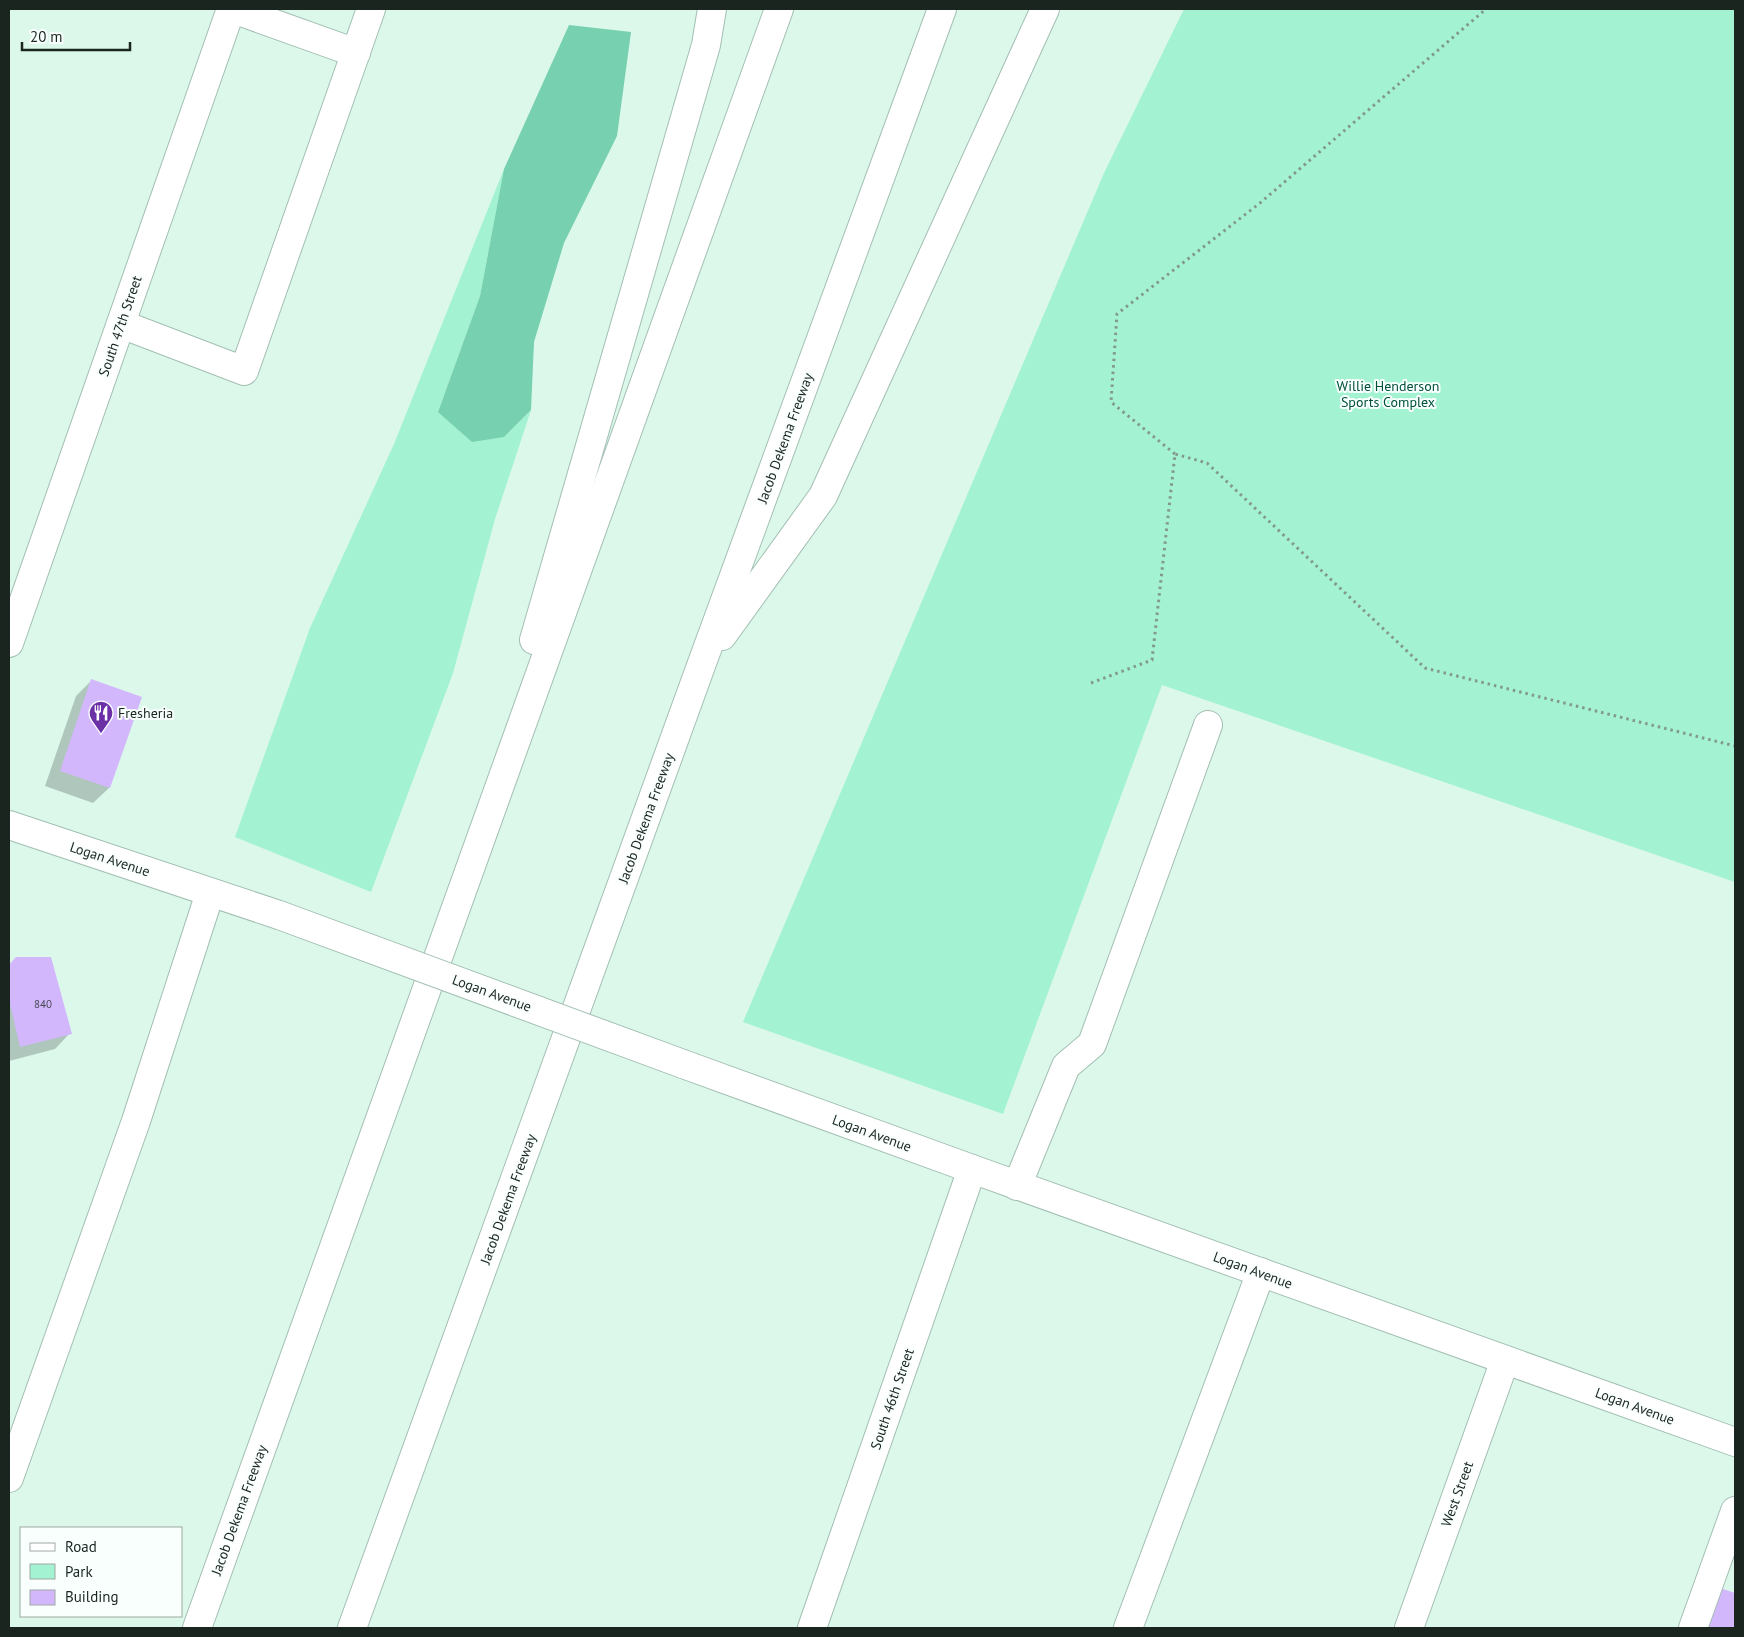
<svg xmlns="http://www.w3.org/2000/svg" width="1744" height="1637" font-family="'PT Sans',sans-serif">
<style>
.green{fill:#a3f2d2}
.forest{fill:#77d0af}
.shadow{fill:#0003}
.building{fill:#d3b7fc}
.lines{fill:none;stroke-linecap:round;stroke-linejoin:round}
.minor-casing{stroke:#a3bfb3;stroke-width:30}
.major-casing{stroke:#a3bfb3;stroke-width:30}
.highway-casing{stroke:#a3bfb3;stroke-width:30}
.path{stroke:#83988e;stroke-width:3;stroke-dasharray:2.5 4;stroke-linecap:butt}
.minor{stroke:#fff;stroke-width:28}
.major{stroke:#fff;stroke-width:28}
.highway{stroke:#fff;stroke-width:28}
.major-bridge-casing{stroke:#a3bfb3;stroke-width:30;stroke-linecap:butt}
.major-bridge{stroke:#fff;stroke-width:28}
.labels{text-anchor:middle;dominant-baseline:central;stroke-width:4;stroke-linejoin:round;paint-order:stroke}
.number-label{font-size:11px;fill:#484a57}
.street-label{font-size:14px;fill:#1a2520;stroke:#f9fffc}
.park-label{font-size:14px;fill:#01503b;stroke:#f9fffc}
.poi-label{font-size:14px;fill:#1a2520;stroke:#f9fffc;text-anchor:start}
</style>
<rect width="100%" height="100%" fill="#dbf8eb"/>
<g class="green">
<path d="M1184,9H1735V882L1162,685L1003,1114L743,1022L1104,173Z"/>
<path d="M504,169L480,296L438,412L504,437L531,410L495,519L453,673L371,892L235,837L310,628L394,444Z"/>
</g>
<path class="forest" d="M569,25L631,32L617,136L564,243L534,342L531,410L504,437L472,442L438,412L480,296L504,169Z"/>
<g class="shadow">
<path d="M92,680L140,698L109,788L93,803L45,786L76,696Z"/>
<path d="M16,958L70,1033L55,1049L9,1061V965Z"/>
<path d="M1720,1589L1735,1594V1628H1692Z"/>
</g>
<g class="building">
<path d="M91,679L142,697L110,788L60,771Z"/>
<path d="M16,957H51L72,1034L20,1047L9,999V965Z"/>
<path d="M1720,1588L1735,1593V1628H1706Z"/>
</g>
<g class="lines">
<defs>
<g id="minor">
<path d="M233,9L356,53"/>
<path d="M121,324L244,371L371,9"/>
<path d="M1017,1186L1066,1066L1092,1044L1208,725"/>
<path d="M9,1478L136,1121L210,893"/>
<path d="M812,1628L972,1169"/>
<path d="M1128,1628L1261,1272"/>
<path d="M1409,1628L1505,1360"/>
<path d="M1693,1628L1735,1511"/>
</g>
<g id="major">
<path d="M9,643L231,9"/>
<path d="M9,825L279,915"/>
<path d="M683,1064L972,1169L1735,1442"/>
</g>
<g id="highway">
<path d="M722,636L823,496L1045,9"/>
<path d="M534,640L706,45L712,9"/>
<path d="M197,1628L779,9"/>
<path d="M352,1628L702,663L942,9"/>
</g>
</defs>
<use href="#minor" class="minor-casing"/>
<use href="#major" class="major-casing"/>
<use href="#highway" class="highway-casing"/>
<g class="path">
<path d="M1175,454L1111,402L1117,314L1260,203L1486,9"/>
<path d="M1091,683L1152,660L1175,454L1207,463L1425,668L1735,746"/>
</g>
<use href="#minor" class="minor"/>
<use href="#major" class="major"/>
<use href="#highway" class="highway"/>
<defs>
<path id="major-bridge" d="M279,915L683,1064"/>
</defs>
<use href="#major-bridge" class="major-bridge-casing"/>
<use href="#major-bridge" class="major-bridge"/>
</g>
<defs>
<symbol id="restaurant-pin" viewBox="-11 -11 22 30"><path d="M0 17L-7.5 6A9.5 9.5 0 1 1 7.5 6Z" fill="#6b30a6" stroke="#f9fffc"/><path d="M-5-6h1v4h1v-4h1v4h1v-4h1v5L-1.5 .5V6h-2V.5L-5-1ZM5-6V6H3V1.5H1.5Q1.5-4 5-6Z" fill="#fff"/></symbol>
</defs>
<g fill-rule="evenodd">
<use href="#restaurant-pin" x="87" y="699" width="28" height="38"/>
</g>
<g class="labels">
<g class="number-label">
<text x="43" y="1004">840</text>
</g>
<g class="street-label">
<text transform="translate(120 326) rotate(-71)">South 47th Street</text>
<text transform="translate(785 438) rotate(-70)">Jacob Dekema Freeway</text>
<text transform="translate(646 818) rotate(-70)">Jacob Dekema Freeway</text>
<text transform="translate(110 859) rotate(18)">Logan Avenue</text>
<text transform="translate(492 993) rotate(20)">Logan Avenue</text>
<text transform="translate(872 1133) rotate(20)">Logan Avenue</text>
<text transform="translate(508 1199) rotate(-70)">Jacob Dekema Freeway</text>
<text transform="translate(1253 1270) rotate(20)">Logan Avenue</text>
<text transform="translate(892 1399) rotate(-71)">South 46th Street</text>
<text transform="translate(1635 1406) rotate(20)">Logan Avenue</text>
<text transform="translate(1457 1494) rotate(-70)">West Street</text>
<text transform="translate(239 1510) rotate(-70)">Jacob Dekema Freeway</text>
</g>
<g class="park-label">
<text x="1388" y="386">Willie Henderson<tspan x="1388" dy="16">Sports Complex</tspan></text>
</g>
<g class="poi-label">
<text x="118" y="713">Fresheria</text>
</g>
</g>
<rect width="1744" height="1637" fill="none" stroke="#1a2520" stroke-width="20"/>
<rect x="20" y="1527" width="162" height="90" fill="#f9fffc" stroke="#a0a8a4"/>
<rect x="30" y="1543" width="25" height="8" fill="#ffffff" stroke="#a0a8a4"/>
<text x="65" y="1552" font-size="15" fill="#1a2520">Road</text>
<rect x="30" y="1564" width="25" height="15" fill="#a3f2d2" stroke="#a0a8a4"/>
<text x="65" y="1577" font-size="15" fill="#1a2520">Park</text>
<rect x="30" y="1590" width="25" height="15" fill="#d3b7fc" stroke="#a0a8a4"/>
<text x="65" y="1602" font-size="15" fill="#1a2520">Building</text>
<path d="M22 42v8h108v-8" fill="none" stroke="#1a2520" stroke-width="2.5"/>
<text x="30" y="42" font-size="15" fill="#1a2520" stroke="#f9fffc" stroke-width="4" paint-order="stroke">20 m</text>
</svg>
